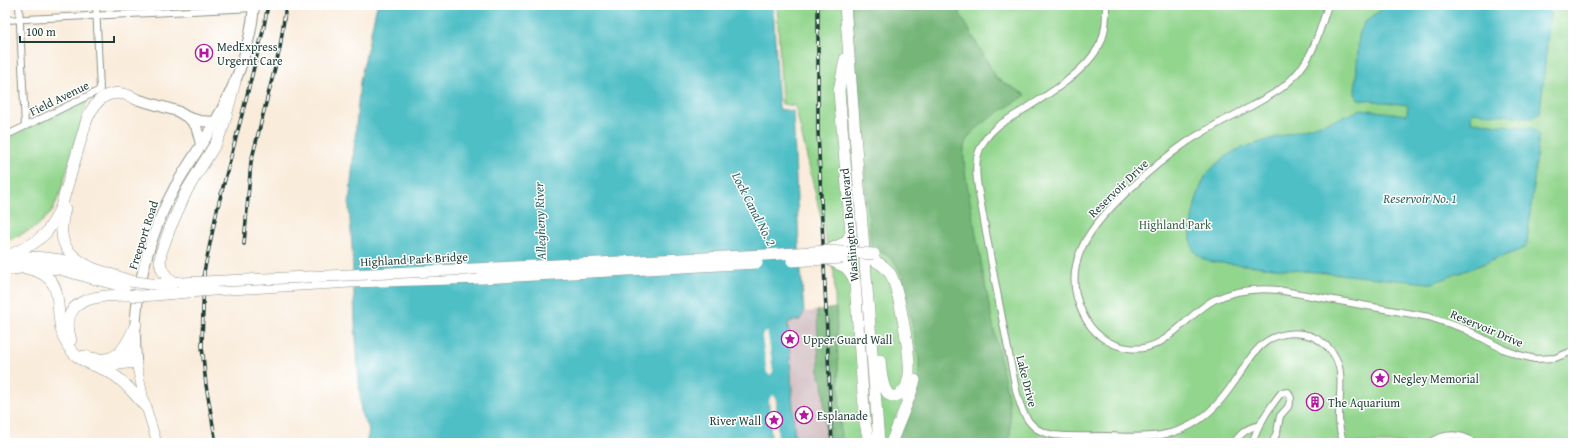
<svg xmlns="http://www.w3.org/2000/svg" width="1578" height="448" font-family="'Gentium Book Plus',serif">
<style>
.industrial{fill:#d2bec2}
.green{fill:#92d58d;stroke:#588960}
.forest{fill:#75b678;stroke:#4a7a56}
.water{fill:#50bfc6;stroke:#387e7d}
.pier{fill:#f9ecdb}
.lines{fill:none;stroke-linecap:round;stroke-linejoin:round}
.street-casing{stroke:#8c9488;stroke-width:8}
.secondary-casing{stroke:#8c9488;stroke-width:10}
.primary-casing{stroke:#8c9488;stroke-width:12}
.highway-casing{stroke:#8c9488;stroke-width:12}
.street{stroke:#fff;stroke-width:6}
.secondary{stroke:#fff;stroke-width:9}
.primary{stroke:#fff;stroke-width:10}
.highway{stroke:#fff;stroke-width:11}
.rail-casing{stroke:#1f3d34;stroke-width:3.5}
.rail{stroke:#fff;stroke-width:2;stroke-dasharray:6;stroke-linecap:butt}
.highway-bridge-casing{stroke:#8c9488;stroke-width:12;stroke-linecap:butt}
.highway-bridge{stroke:#fff;stroke-width:11}
.labels{text-anchor:middle;dominant-baseline:central;stroke-width:3;stroke-linejoin:round;paint-order:stroke}
.poi-label{font-size:12px;fill:#1f3d34;stroke:#fff;text-anchor:start}
.street-label{font-size:12px;fill:#1f3d34;stroke:#fff}
.park-label{font-size:12px;fill:#3c634a;stroke:#fff}
.water-label{font-size:13px;font-style:italic;fill:#2e6460;stroke:#fff}
</style>
<rect width="100%" height="100%" fill="#fff"/>
<filter id="ink" filterUnits="userSpaceOnUse"><feTurbulence type="fractalNoise" baseFrequency=".025" numOctaves="2"/><feDisplacementMap in="SourceGraphic" scale="8" xChannelSelector="R" yChannelSelector="G"/><feConvolveMatrix kernelMatrix="1 2 1 2 8 2 1 2 1" color-interpolation-filters="sRGB"/></filter>
<filter id="wash" filterUnits="userSpaceOnUse"><feTurbulence type="fractalNoise" baseFrequency=".012" numOctaves="4" result="noise"/><feDisplacementMap in="SourceGraphic" scale="16" xChannelSelector="R" yChannelSelector="G"/><feGaussianBlur stdDeviation="0.9" result="paint"/><feColorMatrix in="noise" values="0 0 0 0 0 0 0 0 0 0 0 0 0 0 0 0 0 1.4 0 .05"/><feComposite in="paint" operator="in"/></filter>
<g filter="url(#wash)">
<rect width="100%" height="100%" fill="#f9ecdb"/>
<path class="industrial" d="M787,306L800,320L804,312L817,311L819,377L823,382L826,443H795Z"/>
<g class="green">
<path d="M777,5H1573V443H841L834,273L795,106L782,104Z"/>
<path d="M89,96L60,193L52,212L36,227L5,242V136Z"/>
</g>
<g class="forest">
<path d="M851,5H955L997,79L1026,95C1011,105 973,126 966,141C960,152 968,188 970,201C978,246 986,291 995,335C1001,367 1015,412 1009,443H895L917,384L919,375V359L903,279C897,262 888,253 871,248Z"/>
<path d="M836,308L841,443H826L823,382L819,377L817,311Z"/>
</g>
<g class="water">
<path d="M377,5H773L779,109L793,111L799,245L804,312L800,320L788,322L795,443H778L776,400L773,395L769,400L772,443H366C373,420 364,429 361,411L355,322L352,246L349,206L360,81Z"/>
<path d="M1387,5H1551L1540,113L1533,118L1472,112L1471,122L1531,128L1537,132L1539,135L1527,243L1525,248L1433,283H1428L1212,262C1205,260 1198,257 1194,251C1185,235 1197,188 1207,174C1217,162 1228,154 1241,148L1344,117L1361,109L1407,115L1408,105L1364,100L1358,99L1355,93L1359,35L1364,23Z"/>
</g>
<g class="pier">
<path d="M766,332L768,335L773,372L770,375L767,373L762,336L763,333Z"/>
<path d="M774,395L776,400L778,443H776L774,400L773,398L771,400L774,443H772L769,400L771,396Z"/>
</g>
</g>
<g filter="url(#ink)">
<g class="lines">
<defs>
<g id="street">
<path d="M19,5L25,126"/>
<path d="M1106,5C1106,17 1106,30 1101,42C1085,77 1030,105 999,125C988,134 980,144 977,158C974,178 981,201 984,221C994,278 1005,334 1016,390C1020,405 1024,420 1037,429C1042,432 1048,434 1054,435C1070,437 1086,436 1102,436C1123,436 1145,439 1166,434C1177,432 1189,427 1199,420C1216,408 1227,393 1239,375C1247,363 1255,349 1267,341C1282,331 1304,331 1319,340C1359,366 1328,407 1344,443"/>
<path d="M1328,5C1317,39 1312,63 1283,87C1273,95 1261,100 1250,107C1228,118 1207,129 1187,142C1167,156 1149,171 1131,188C1095,221 1057,262 1083,314C1092,333 1108,345 1128,348C1166,354 1185,315 1214,300C1235,290 1256,288 1278,290L1429,317L1465,329L1503,349L1519,355L1535,359L1555,358L1573,351"/>
<path d="M5,20L254,8"/>
<path d="M5,136L100,90L96,5"/>
<path d="M1234,443C1240,434 1247,427 1258,426"/>
<path d="M1252,443C1259,423 1268,410 1281,393L1288,392L1291,398L1288,407L1280,416L1277,432L1272,443"/>
<path d="M1430,443C1445,432 1460,433 1476,443"/>
</g>
<path id="secondary" d="M136,362L144,400L157,443"/>
<g id="primary">
<path d="M136,99L177,111L187,117L200,121L215,122"/>
<path d="M189,118L196,126L201,144"/>
<path d="M136,360C131,301 147,238 175,187C187,165 203,144 215,122C235,87 251,46 254,5"/>
</g>
<g id="highway">
<path d="M845,5L879,443"/>
<path d="M65,209C56,241 65,255 94,269"/>
<path d="M827,251L846,242L851,233L839,91L845,59"/>
<path d="M5,258L34,243L46,233L54,221L61,207L87,119C97,96 113,86 136,99"/>
<path d="M10,259C51,252 91,267 130,281"/>
<path d="M827,259C842,265 849,266 855,282L865,422L869,443"/>
<path d="M875,261C882,265 887,268 891,275C899,291 913,364 908,380C907,386 904,393 898,395C882,403 881,369 880,360"/>
<path d="M20,267C76,275 47,312 68,346C78,363 98,365 114,375C126,383 136,396 146,407"/>
<path d="M5,270L35,266L59,269L129,288"/>
<path d="M181,283L170,281L162,270L160,262L161,253L170,228L187,190L216,143L223,127L235,82"/>
<path d="M150,284H176"/>
<path d="M213,290L351,282L482,278"/>
<path d="M154,295L177,293"/>
<path d="M71,340C57,298 98,295 128,295"/>
<path d="M117,355L135,352"/>
<path d="M84,356C116,367 125,350 136,324"/>
<path d="M100,366L136,362"/>
<path d="M891,443L911,393L915,380"/>
</g>
</defs>
<use href="#street" class="street-casing"/>
<use href="#secondary" class="secondary-casing"/>
<use href="#primary" class="primary-casing"/>
<use href="#highway" class="highway-casing"/>
<use href="#street" class="street"/>
<use href="#secondary" class="secondary"/>
<use href="#primary" class="primary"/>
<use href="#highway" class="highway"/>
<defs>
<g id="rail">
<path d="M818,5V131L832,443"/>
<path d="M244,244L251,162L280,48L286,5"/>
<path d="M216,443L206,385L202,346L204,272L217,210L244,107L263,31L268,5"/>
</g>
</defs>
<use href="#rail" class="rail-casing"/>
<use href="#rail" class="rail"/>
<defs>
<g id="highway-bridge">
<path d="M792,261L843,258"/>
<path d="M482,278L757,263"/>
<path d="M130,281L150,284"/>
<path d="M181,283L765,255L827,251L874,254"/>
<path d="M177,293L213,290"/>
<path d="M128,295L140,296L154,295"/>
</g>
</defs>
<use href="#highway-bridge" class="highway-bridge-casing"/>
<use href="#highway-bridge" class="highway-bridge"/>
</g>
</g>
<defs>
<symbol id="hospital-ring" viewBox="-11 -11 22 22"><circle r="9.5" fill="#fff" stroke="#b5179e" stroke-width="1.5"/><path d="M-5-5h3v3.5h4V-5h3V5h-3V1.5h-4V5h-3Z" fill="#b5179e"/></symbol>
<symbol id="sight-ring" viewBox="-11 -11 22 22"><circle r="9.5" fill="#fff" stroke="#b5179e" stroke-width="1.5"/><path d="M0-6L1.8-2.2L6-1.7L2.9 1.2L3.7 5.4L0 3.3L-3.7 5.4L-2.9 1.2L-6-1.7L-1.8-2.2Z" fill="#b5179e"/></symbol>
<symbol id="building-ring" viewBox="-11 -11 22 22"><circle r="9.5" fill="#fff" stroke="#b5179e" stroke-width="1.5"/><path d="M-4-6H4V6H1V3H-1V6H-4ZM-2.5-4.3h1.7v1.8h-1.7ZM.8-4.3h1.7v1.8H.8ZM-2.5-1h1.7V.8h-1.7ZM.8-1h1.7V.8H.8Z" fill="#b5179e"/></symbol>
</defs>
<g fill-rule="evenodd">
<use href="#hospital-ring" x="194" y="43" width="20" height="20"/>
<use href="#sight-ring" x="780" y="329" width="20" height="20"/>
<use href="#sight-ring" x="1370" y="368" width="20" height="20"/>
<use href="#building-ring" x="1305" y="392" width="20" height="20"/>
<use href="#sight-ring" x="794" y="405" width="20" height="20"/>
<use href="#sight-ring" x="764" y="410" width="20" height="20"/>
</g>
<g class="labels">
<g class="poi-label">
<text x="217" y="46">MedExpress<tspan x="217" dy="14">Urgernt Care</tspan></text>
<text x="803" y="339">Upper Guard Wall</text>
<text x="1393" y="378">Negley Memorial</text>
<text x="1328" y="402">The Aquarium</text>
<text x="817" y="415">Esplanade</text>
<text x="761" y="420" text-anchor="end">River Wall</text>
</g>
<g class="street-label">
<text transform="translate(59 98) rotate(-26)">Field Avenue</text>
<text transform="translate(1118 188) rotate(-44)">Reservoir Drive</text>
<text transform="translate(849 225) rotate(-95)">Washington Boulevard</text>
<text transform="translate(143 235) rotate(-72)">Freeport Road</text>
<text transform="translate(414 259) rotate(-3)">Highland Park Bridge</text>
<text transform="translate(1487 328) rotate(23)">Reservoir Drive</text>
<text transform="translate(1027 381) rotate(76)">Lake Drive</text>
</g>
<g class="park-label">
<text x="1175" y="224">Highland Park</text>
</g>
<g class="water-label">
<text x="1420" y="198">Reservoir No. 1</text>
<text transform="translate(754 209) rotate(63)">Lock Canal No. 2</text>
<text transform="translate(540 221) rotate(-92)">Allegheny River</text>
</g>
</g>
<rect width="1578" height="448" fill="none" stroke="#fff" stroke-width="20"/>
<path d="M20 36v6h94v-6" fill="none" stroke="#1f3d34" stroke-width="2"/>
<text x="26" y="36" font-size="12" fill="#1f3d34" stroke="#ffffff" stroke-width="3" paint-order="stroke">100 m</text>
</svg>
